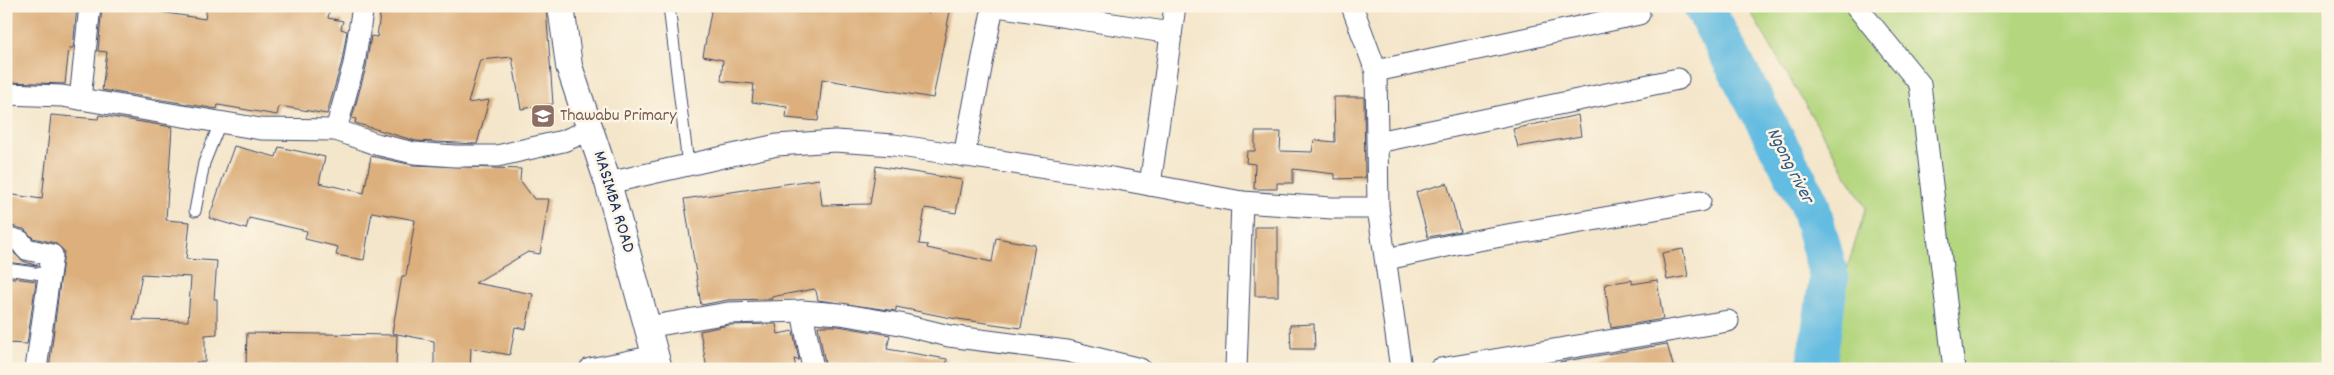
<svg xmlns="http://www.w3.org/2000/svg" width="2334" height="375" font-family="Dekko,sans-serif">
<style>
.green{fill:#b3d67e;stroke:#67826e}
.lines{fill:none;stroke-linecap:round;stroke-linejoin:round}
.river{stroke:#64bce1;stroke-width:40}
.building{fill:#dcaf7b;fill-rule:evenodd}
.service-casing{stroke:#3c4a6e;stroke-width:13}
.minor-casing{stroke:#3c4a6e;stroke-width:23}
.tertiary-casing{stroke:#3c4a6e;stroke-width:28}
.service{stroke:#fff;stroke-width:11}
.minor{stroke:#fff;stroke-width:21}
.tertiary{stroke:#fff;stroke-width:26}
.labels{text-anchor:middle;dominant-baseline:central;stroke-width:5;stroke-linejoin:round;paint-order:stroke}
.education-label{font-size:18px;fill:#785e54;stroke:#fcf5e5;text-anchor:start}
.street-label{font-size:18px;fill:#1b2f5e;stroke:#fcf5e5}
.water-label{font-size:19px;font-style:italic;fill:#315985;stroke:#fcf5e5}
</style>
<rect width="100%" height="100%" fill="#fcf5e5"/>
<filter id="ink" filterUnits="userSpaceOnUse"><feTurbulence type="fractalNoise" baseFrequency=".02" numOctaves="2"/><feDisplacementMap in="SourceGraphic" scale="10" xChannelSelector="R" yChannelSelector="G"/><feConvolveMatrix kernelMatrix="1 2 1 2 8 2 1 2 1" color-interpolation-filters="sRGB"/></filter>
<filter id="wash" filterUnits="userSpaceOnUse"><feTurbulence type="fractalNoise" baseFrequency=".0096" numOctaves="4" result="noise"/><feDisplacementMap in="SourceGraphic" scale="20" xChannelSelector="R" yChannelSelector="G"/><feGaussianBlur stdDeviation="1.12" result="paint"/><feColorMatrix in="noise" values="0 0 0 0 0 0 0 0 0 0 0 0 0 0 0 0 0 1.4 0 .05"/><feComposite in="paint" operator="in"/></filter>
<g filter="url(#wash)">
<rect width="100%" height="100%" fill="#f4e6ca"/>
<path class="green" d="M1747,6H2328V369H1815L1866,208Z"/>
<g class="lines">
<path class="river" d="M1703,6L1809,202L1829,277L1816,369"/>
</g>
<g id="blocks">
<g class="building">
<path d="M6,6H77L73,48H69L65,84L6,82Z"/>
<path d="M102,6H122L205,19L207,6H330L328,18L343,21L341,29L347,31L342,61L327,114L279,106L277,115L218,105L217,109L102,90L107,52L98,51Z"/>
<path d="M381,6H546L553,104L521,109L512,57L480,60L468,103L489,100L477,144L416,141L355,123L356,119L352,118L366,67L371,36L377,37Z"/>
<path d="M712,6H894L929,13L930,6H951L933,98L822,79L818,121L786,118L787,107L752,102L754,84L721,81L723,60L703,56Z"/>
<path d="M1334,97H1364L1365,178L1335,179V174L1293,169V183H1277V189H1254L1255,164L1246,163L1247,151H1255V132H1281L1280,151L1312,152L1314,140L1335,142Z"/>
<path d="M51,115L98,119L99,115L172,127L166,220L190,222L186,259L217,261L214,299H217V334L205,335V362H196V369H49L64,251L55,243L33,238L24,229L6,225V194L42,199ZM142,274L191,277L188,321L133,320Z"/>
<path d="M1578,115L1581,136L1518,147L1513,129Z"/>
<path d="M234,146L276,157L279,147L325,157L319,183L364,193L371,156L413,165L521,169L520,180L534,199H549L540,254L528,252L475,283L533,294L526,329L515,327L510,355L471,348L470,369H434V341L392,333L402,276H406L415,220L372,212L364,260L336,255L338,247L305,239L307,231L249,218L246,229L209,218Z"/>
<path d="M876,166L962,180L956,213L925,208L919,244L928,245L927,248L992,262L996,238L1035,245L1021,328L951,318L896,307V311L818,300L816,291L814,289L771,297L772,299L728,300L701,305L684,199L819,179L822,205L870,204Z"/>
<path d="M1447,183L1460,231L1428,237L1416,192Z"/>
<rect x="1255" y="227" width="23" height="69"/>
<path d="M1683,249L1688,276L1667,280L1662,253Z"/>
<path d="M6,250L13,252L23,261L38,266L6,262Z"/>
<path d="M6,277L36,281L27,344L6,343Z"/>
<path d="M1632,280V284L1657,280L1663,319L1611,328L1605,284Z"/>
<path d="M776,324L778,334L793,331L799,360L794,359L796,369H707L700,331L729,325Z"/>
<path d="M1314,324L1315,349H1291L1290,325Z"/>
<path d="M818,326H838L890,335L887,349L947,359L946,369H856L825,364Z"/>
<path d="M247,333L397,335L396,368L246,365Z"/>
<path d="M1667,344L1674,369H1561L1560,362Z"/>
</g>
</g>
</g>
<g filter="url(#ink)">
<use href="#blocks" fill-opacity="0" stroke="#3c4a6e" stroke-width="1"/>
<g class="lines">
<defs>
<g id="service">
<path d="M669,6L688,165"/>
<path d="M195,211L204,163L220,123"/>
<path d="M6,269L49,275"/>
</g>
<g id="minor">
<path d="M997,6L1171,33"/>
<path d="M1352,6L1376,71L1378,208"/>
<path d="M1856,6L1920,84L1954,369"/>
<path d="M1376,71L1639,14"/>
<path d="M6,94L62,96L261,129L336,130L376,144L414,153L455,156H497L563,141L590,130"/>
<path d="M80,99L90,6"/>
<path d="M336,130L354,64L363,6"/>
<path d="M1378,142L1678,79"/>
<path d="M964,156L993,6"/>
<path d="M608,183L777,145L835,141L894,145L1112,178L1242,202L1332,208H1378L1401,369"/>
<path d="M1150,185L1175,6"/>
<path d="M6,237L20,241L26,249L52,255L36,369"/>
<path d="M1387,259L1456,244L1700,201"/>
<path d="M802,311L813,369"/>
<path d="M647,327L728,313L802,311L840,314L900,324L949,336L1067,351L1140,369"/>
<path d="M590,369L655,356"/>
<path d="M1236,369L1242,202"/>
<path d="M1440,369L1728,321"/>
</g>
<path id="tertiary" d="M561,6L569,66L608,183L659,369"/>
</defs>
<use href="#service" class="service-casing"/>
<use href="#minor" class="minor-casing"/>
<use href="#tertiary" class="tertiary-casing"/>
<use href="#service" class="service"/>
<use href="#minor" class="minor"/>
<use href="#tertiary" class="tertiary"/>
</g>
</g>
<defs>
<symbol id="school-square" viewBox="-11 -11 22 22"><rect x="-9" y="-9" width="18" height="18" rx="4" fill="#8d6e63" stroke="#fcf5e5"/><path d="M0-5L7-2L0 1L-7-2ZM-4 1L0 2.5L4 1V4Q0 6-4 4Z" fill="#fff"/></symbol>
</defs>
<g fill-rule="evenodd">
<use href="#school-square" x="529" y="102" width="28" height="28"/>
</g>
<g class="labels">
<g class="education-label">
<text x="560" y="116">Thawabu Primary</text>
</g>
<g class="street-label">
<text transform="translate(613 202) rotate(73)">MASIMBA ROAD</text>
</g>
<g class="water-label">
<text transform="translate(1789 166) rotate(63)">Ngong river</text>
</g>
</g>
<rect width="2334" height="375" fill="none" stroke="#fcf5e5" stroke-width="25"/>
</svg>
